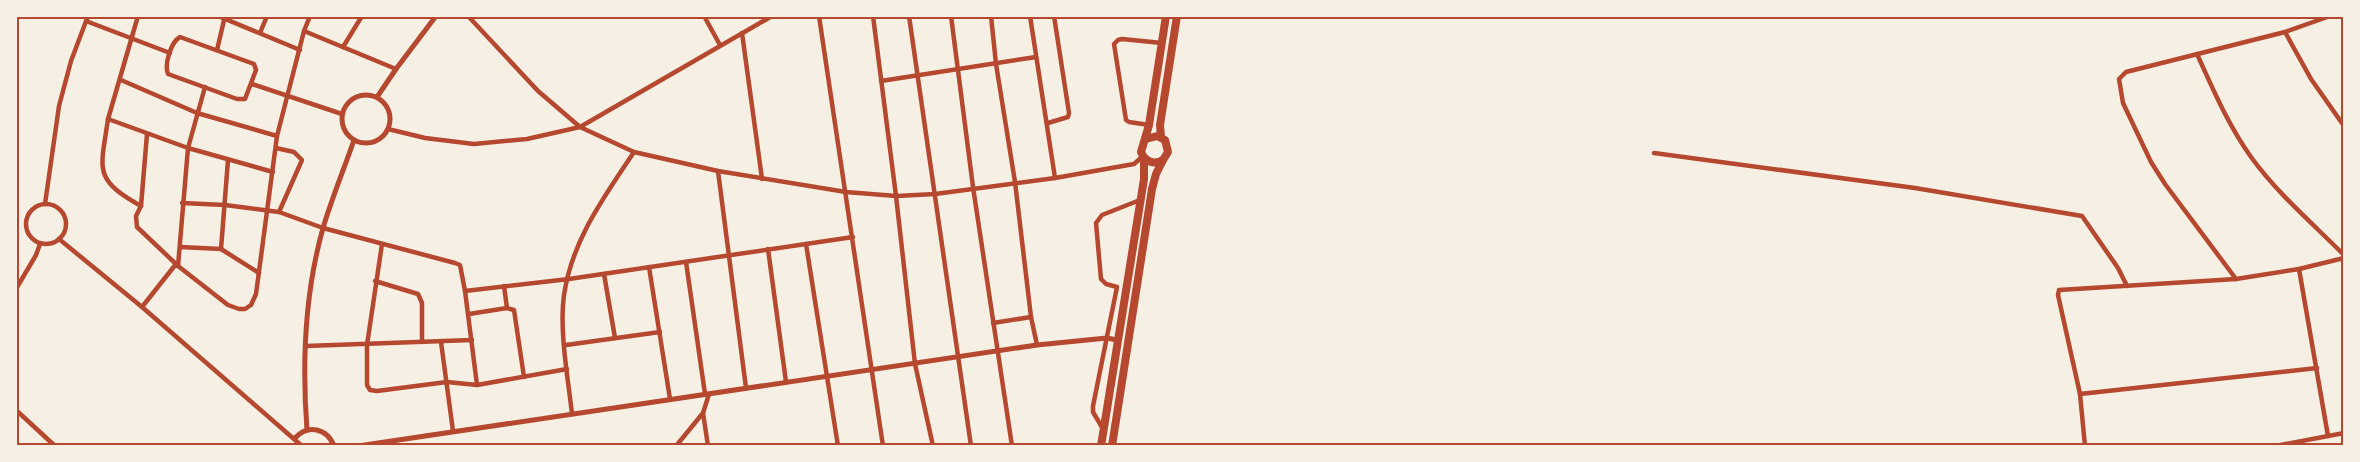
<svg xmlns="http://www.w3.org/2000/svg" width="2360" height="462" font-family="Figtree,sans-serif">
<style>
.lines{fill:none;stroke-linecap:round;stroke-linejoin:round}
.minor{stroke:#b5482f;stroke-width:4.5}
.tertiary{stroke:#b5482f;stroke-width:5}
.trunk{stroke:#b5482f;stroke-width:8}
.neatline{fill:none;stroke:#b5482f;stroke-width:2}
</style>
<rect width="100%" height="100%" fill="#f6efe4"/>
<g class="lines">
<g class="minor">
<path d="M138,16L108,119L188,148L273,172"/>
<path d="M218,16L300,50"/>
<path d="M468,16L538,91L580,127L634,152L718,171L846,192L896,196L935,194L1055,178L1134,164L1143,156"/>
<path d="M704,16L720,45"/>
<path d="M819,16L883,446"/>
<path d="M873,16L896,196L915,364L933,446"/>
<path d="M909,16L971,446"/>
<path d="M951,16L973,187L1012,446"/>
<path d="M991,16L996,64L1015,182L1031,317L1037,345"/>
<path d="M1030,16L1055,178"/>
<path d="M86,21L170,53"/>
<path d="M304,31L396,69"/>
<path d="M2285,32L2311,79L2344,126"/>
<path d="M260,33L267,16"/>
<path d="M742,33L762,179"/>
<path d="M180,37L254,64L256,70L245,99H237L168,74C164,64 171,42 180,37Z"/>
<path d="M343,47L362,16"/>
<path d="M217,50L225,16"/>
<path d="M2197,54C2213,89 2228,125 2251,157C2277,193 2312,223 2344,255"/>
<path d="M121,80L197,113L277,136"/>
<path d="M881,81L1036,57"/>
<path d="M252,84L342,114"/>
<path d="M108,119C101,169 92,179 141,206L147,134"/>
<path d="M1048,123L1068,117L1069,113L1054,16"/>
<path d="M1149,125L1129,122L1126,120L1114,44L1118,40L1122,39L1162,43"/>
<path d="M388,129L425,138L474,144L527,139L580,127L772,16"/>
<path d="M276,148L294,152L302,160L279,212"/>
<path d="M1654,153L1915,188L2082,216L2118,268L2127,286"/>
<path d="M718,171L746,388"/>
<path d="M182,203L225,205L279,212L323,228L455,263L460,265L465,291L569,279L853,237"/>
<path d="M45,204L59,106L71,61L88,16"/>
<circle cx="46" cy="224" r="20"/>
<path d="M141,206L136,216L137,227L176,264"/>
<path d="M59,239L142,307L302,446"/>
<path d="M382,244L367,345V385L370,390L377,391L447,382L477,385L567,369"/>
<path d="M806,244L838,446"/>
<path d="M180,247L221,249L259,273"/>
<path d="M221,249L228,160"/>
<path d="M768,249L786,382"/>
<path d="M686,262L705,394"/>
<path d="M178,266L228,305L239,309H245L251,305L256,294L277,136L304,31L310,16"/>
<path d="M178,266L188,148L205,87"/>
<path d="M649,267L670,399"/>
<path d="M2299,269L2328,436"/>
<path d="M604,274L615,338"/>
<path d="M2236,279L2165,184L2151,162L2123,103L2119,79L2126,72L2285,32L2330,16"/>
<path d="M375,281L418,294L422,303V342"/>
<path d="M504,286L507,308"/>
<path d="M16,289L36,255L40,244"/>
<path d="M465,291L477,385"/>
<path d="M142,307L176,264L178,266"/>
<path d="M469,314L507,308L514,310L524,377"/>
<path d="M993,323L1031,317"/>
<path d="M441,342L453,431"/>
<path d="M566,345L660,332"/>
<path d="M306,346L472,340"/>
<path d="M2080,394L2317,368"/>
<path d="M16,410L55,446"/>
<path d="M572,414C568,378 559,330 564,295C572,240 604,197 634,152"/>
<path d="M1103,429L1093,412V406L1117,287L1106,284L1101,279L1096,223L1102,215L1140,200"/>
<path d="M676,446L703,413"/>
<path d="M708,446L703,413L709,394"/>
<path d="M2085,446L2080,394L2058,295L2059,290L2236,279L2299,269L2344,258"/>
<path d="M2275,446L2344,433"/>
</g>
<g class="tertiary">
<circle cx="366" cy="119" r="24"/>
<path d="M377,97L396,69L436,16"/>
<path d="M307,430C302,364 305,292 323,228C332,198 344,169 354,140"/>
<path d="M295,438C308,424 327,428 334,446"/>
<path d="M358,446L1037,345L1107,338L1117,340"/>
</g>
<g class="trunk">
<path d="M1161,137L1160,125L1177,16"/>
<path d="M1146,139L1157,136L1165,140L1168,152L1163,160C1154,165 1145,162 1141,152L1149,125L1166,16"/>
<path d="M1101,446L1144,179V158"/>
<path d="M1112,446L1152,189L1156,174L1163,160"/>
</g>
</g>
<rect width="2360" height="462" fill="none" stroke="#f6efe4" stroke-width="36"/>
<rect x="18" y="18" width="2324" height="426" class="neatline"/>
</svg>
